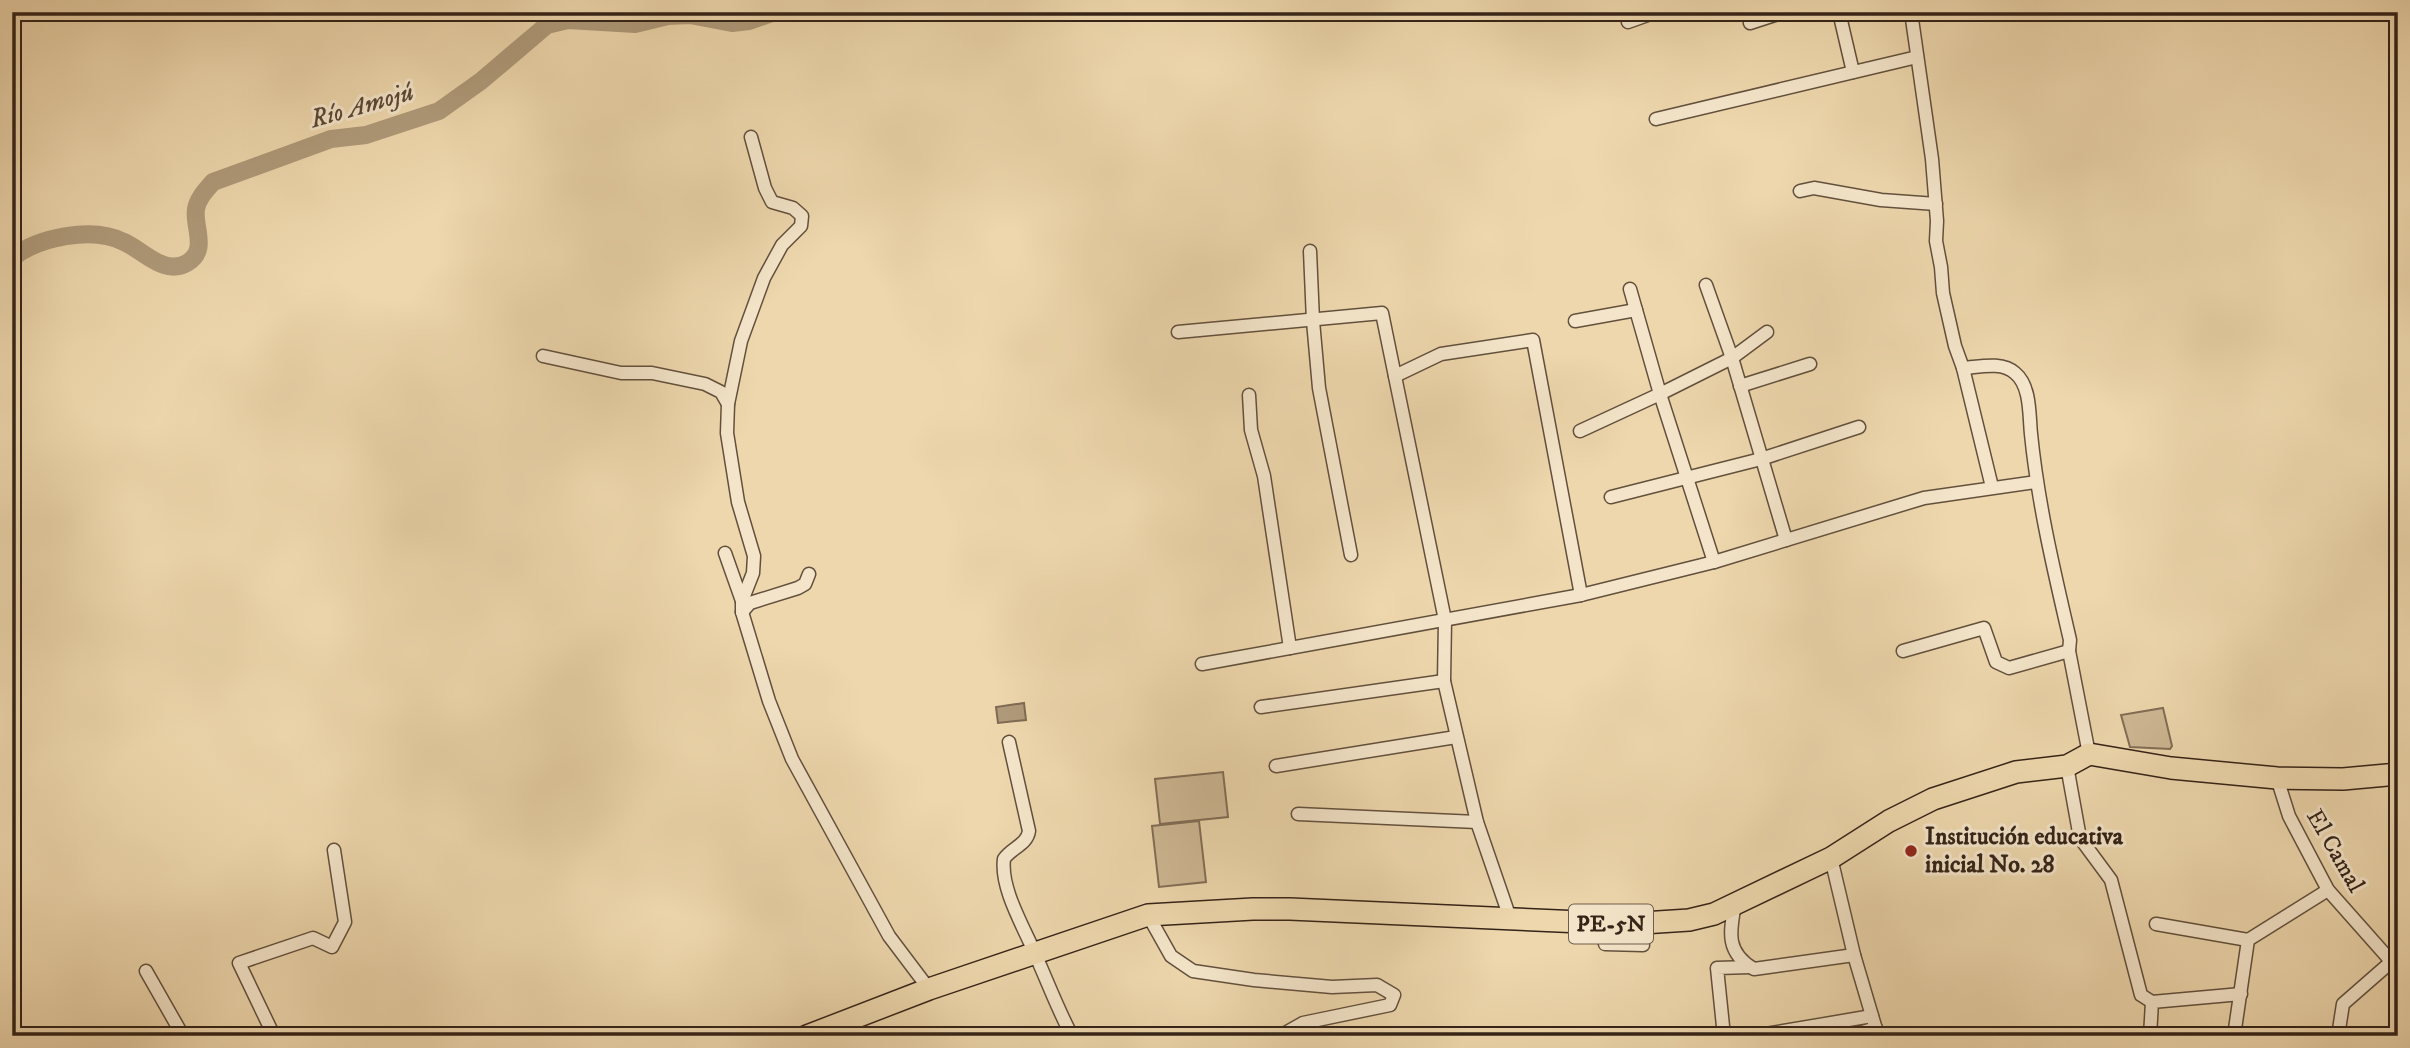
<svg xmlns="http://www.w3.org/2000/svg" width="2410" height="1048" font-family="'IM FELL DW Pica',serif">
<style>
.green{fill:#ceb894;stroke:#816e56;stroke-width:2}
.water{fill:#af9a7a;stroke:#7e6a53;stroke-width:2}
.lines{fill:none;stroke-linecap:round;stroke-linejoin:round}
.river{stroke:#af9a7a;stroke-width:18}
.street-casing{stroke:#62503d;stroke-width:15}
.highway-casing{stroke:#342318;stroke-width:24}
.street{stroke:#f4e5ca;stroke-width:12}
.highway{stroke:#eed7ad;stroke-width:21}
.poi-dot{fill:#8f2418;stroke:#f4e5ca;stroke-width:2.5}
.labels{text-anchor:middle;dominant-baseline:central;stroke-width:6;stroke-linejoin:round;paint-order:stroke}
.shield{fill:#f4e5ca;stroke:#6e5d4d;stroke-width:2}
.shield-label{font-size:23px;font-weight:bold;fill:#342318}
.poi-label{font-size:24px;font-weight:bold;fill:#342318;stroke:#f4e5ca;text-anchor:start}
.street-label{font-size:24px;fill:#342318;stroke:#f4e5ca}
.water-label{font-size:26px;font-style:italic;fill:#594735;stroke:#f4e5ca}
</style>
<rect width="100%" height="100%" fill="#eed7ad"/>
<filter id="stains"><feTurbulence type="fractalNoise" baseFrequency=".00286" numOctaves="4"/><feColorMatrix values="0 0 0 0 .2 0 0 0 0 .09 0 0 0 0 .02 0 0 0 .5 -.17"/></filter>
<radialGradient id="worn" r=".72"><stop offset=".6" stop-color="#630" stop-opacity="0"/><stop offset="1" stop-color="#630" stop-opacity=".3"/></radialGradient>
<g class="green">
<path d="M2163,708L2172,746L2170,749L2130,747L2121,715Z"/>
<path d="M1223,772L1228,817L1160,824L1155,779Z"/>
<path d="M1199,821L1206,882L1159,887L1152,826Z"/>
</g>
<path class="water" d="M1024,703L1026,720L998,723L996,707Z"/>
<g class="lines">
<path class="river" d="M12,258C38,237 93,226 124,242C144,251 164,276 187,263C209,250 193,227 196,209C198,198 206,190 213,182L331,139L366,135L439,111L481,81L547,25L568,20L635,24L668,16L690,15L732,23L749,21L775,12"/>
<defs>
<g id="street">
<path d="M1839,12L1853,72"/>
<path d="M1911,12L1932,159L1937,221L1936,241L1941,267L1943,293L1955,346L1963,368C1979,367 2002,361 2015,373C2031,386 2029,415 2031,434C2038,504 2054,571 2070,640L2069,651L2089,754"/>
<path d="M1628,22L1656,12"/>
<path d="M1750,23L1784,12"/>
<path d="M1656,119L1917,57"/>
<path d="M1800,191L1814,188L1881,200L1936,204"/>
<path d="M1310,251L1313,321L1319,388L1351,555"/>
<path d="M1706,285L1732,358L1786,540"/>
<path d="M1630,289L1660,394L1714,562"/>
<path d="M1575,321L1636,310"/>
<path d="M1178,332L1382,313L1445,620L1444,681L1477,822L1510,918"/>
<path d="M543,356L621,373H652L705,384L721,392L728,404"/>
<path d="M1963,368L1992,487"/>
<path d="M1395,376L1441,354L1533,340L1581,595"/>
<path d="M1740,386L1810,364"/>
<path d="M1249,395L1251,430L1264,476L1290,648"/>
<path d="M1580,431L1660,394L1732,358L1767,332"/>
<path d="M1611,497L1761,459L1859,427"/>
<path d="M725,553L742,601V612L769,701L792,759L889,936L929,989"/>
<path d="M742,601L753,573L754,556L738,502L727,433L728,404L741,341L764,278L782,245L801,226L802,216L793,208L772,202L765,188L751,137"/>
<path d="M742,612L750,603L798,588L805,584L809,574"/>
<path d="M1903,651L1984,628L1996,662L2009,668L2069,651"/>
<path d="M1202,664L1581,595L1714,562L1924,498L2036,482"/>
<path d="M1261,707L1444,681"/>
<path d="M1009,742L1029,831C1027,845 1011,848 1004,859C1000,889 1025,929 1036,956C1048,983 1058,1010 1072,1036"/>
<path d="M1276,766L1456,737"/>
<path d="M2067,766L2080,838L2111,880L2141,995L2152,1002"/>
<path d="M2277,778L2289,816L2328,890L2398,969"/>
<path d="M1298,814L1477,822"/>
<path d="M1831,858L1854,955L1878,1036"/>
<path d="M1735,904C1730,931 1725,952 1754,969L1854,955"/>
<path d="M1148,915L1171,956L1193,971L1254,980L1332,987L1377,985L1394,995L1390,1005L1303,1023L1280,1036"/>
<path d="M1602,924L1605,944L1643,945"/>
<path d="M2156,924L2248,940"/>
<path d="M146,971L183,1036"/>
<path d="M274,1036L239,963L313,938L332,947L345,922L334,850"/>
<path d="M1724,1036L1717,968L1750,967"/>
<path d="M1754,1036L1872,1016"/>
<path d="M1848,1036L1876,1028"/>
<path d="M2150,1036L2152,1002L2241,994"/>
<path d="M2234,1036L2248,940L2328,890"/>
<path d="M2338,1036L2343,1004L2391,962"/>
</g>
<path id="highway" d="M807,1036L929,989L1148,915L1253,909H1290L1627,924L1689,920L1714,914L1831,858L1889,821L1933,799L2016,772L2067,766L2089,754L2171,768L2277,778L2343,779L2398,774"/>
</defs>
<use href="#street" class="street-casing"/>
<use href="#highway" class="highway-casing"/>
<use href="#street" class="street"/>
<use href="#highway" class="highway"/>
</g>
<circle class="poi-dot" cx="1911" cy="851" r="7"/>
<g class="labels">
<rect class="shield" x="1569" y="904.5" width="84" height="39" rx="5"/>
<g class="shield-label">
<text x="1611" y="924">PE-5N</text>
</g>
<g class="poi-label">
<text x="1925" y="837">Institución educativa<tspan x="1925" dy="28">inicial No. 28</tspan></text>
</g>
<g class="street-label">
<text transform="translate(2335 851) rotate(60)">El Camal</text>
</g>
<g class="water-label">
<text transform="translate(362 106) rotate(-16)">Río Amojú</text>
</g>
</g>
<rect width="2410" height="1048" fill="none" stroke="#eed7ad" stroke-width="42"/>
<rect x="14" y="14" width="2382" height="1020" fill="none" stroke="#342318" stroke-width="3.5"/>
<rect x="21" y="21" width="2368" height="1006" fill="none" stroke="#342318" stroke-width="2"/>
<rect width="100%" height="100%" filter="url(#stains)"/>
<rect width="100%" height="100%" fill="url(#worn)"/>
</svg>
